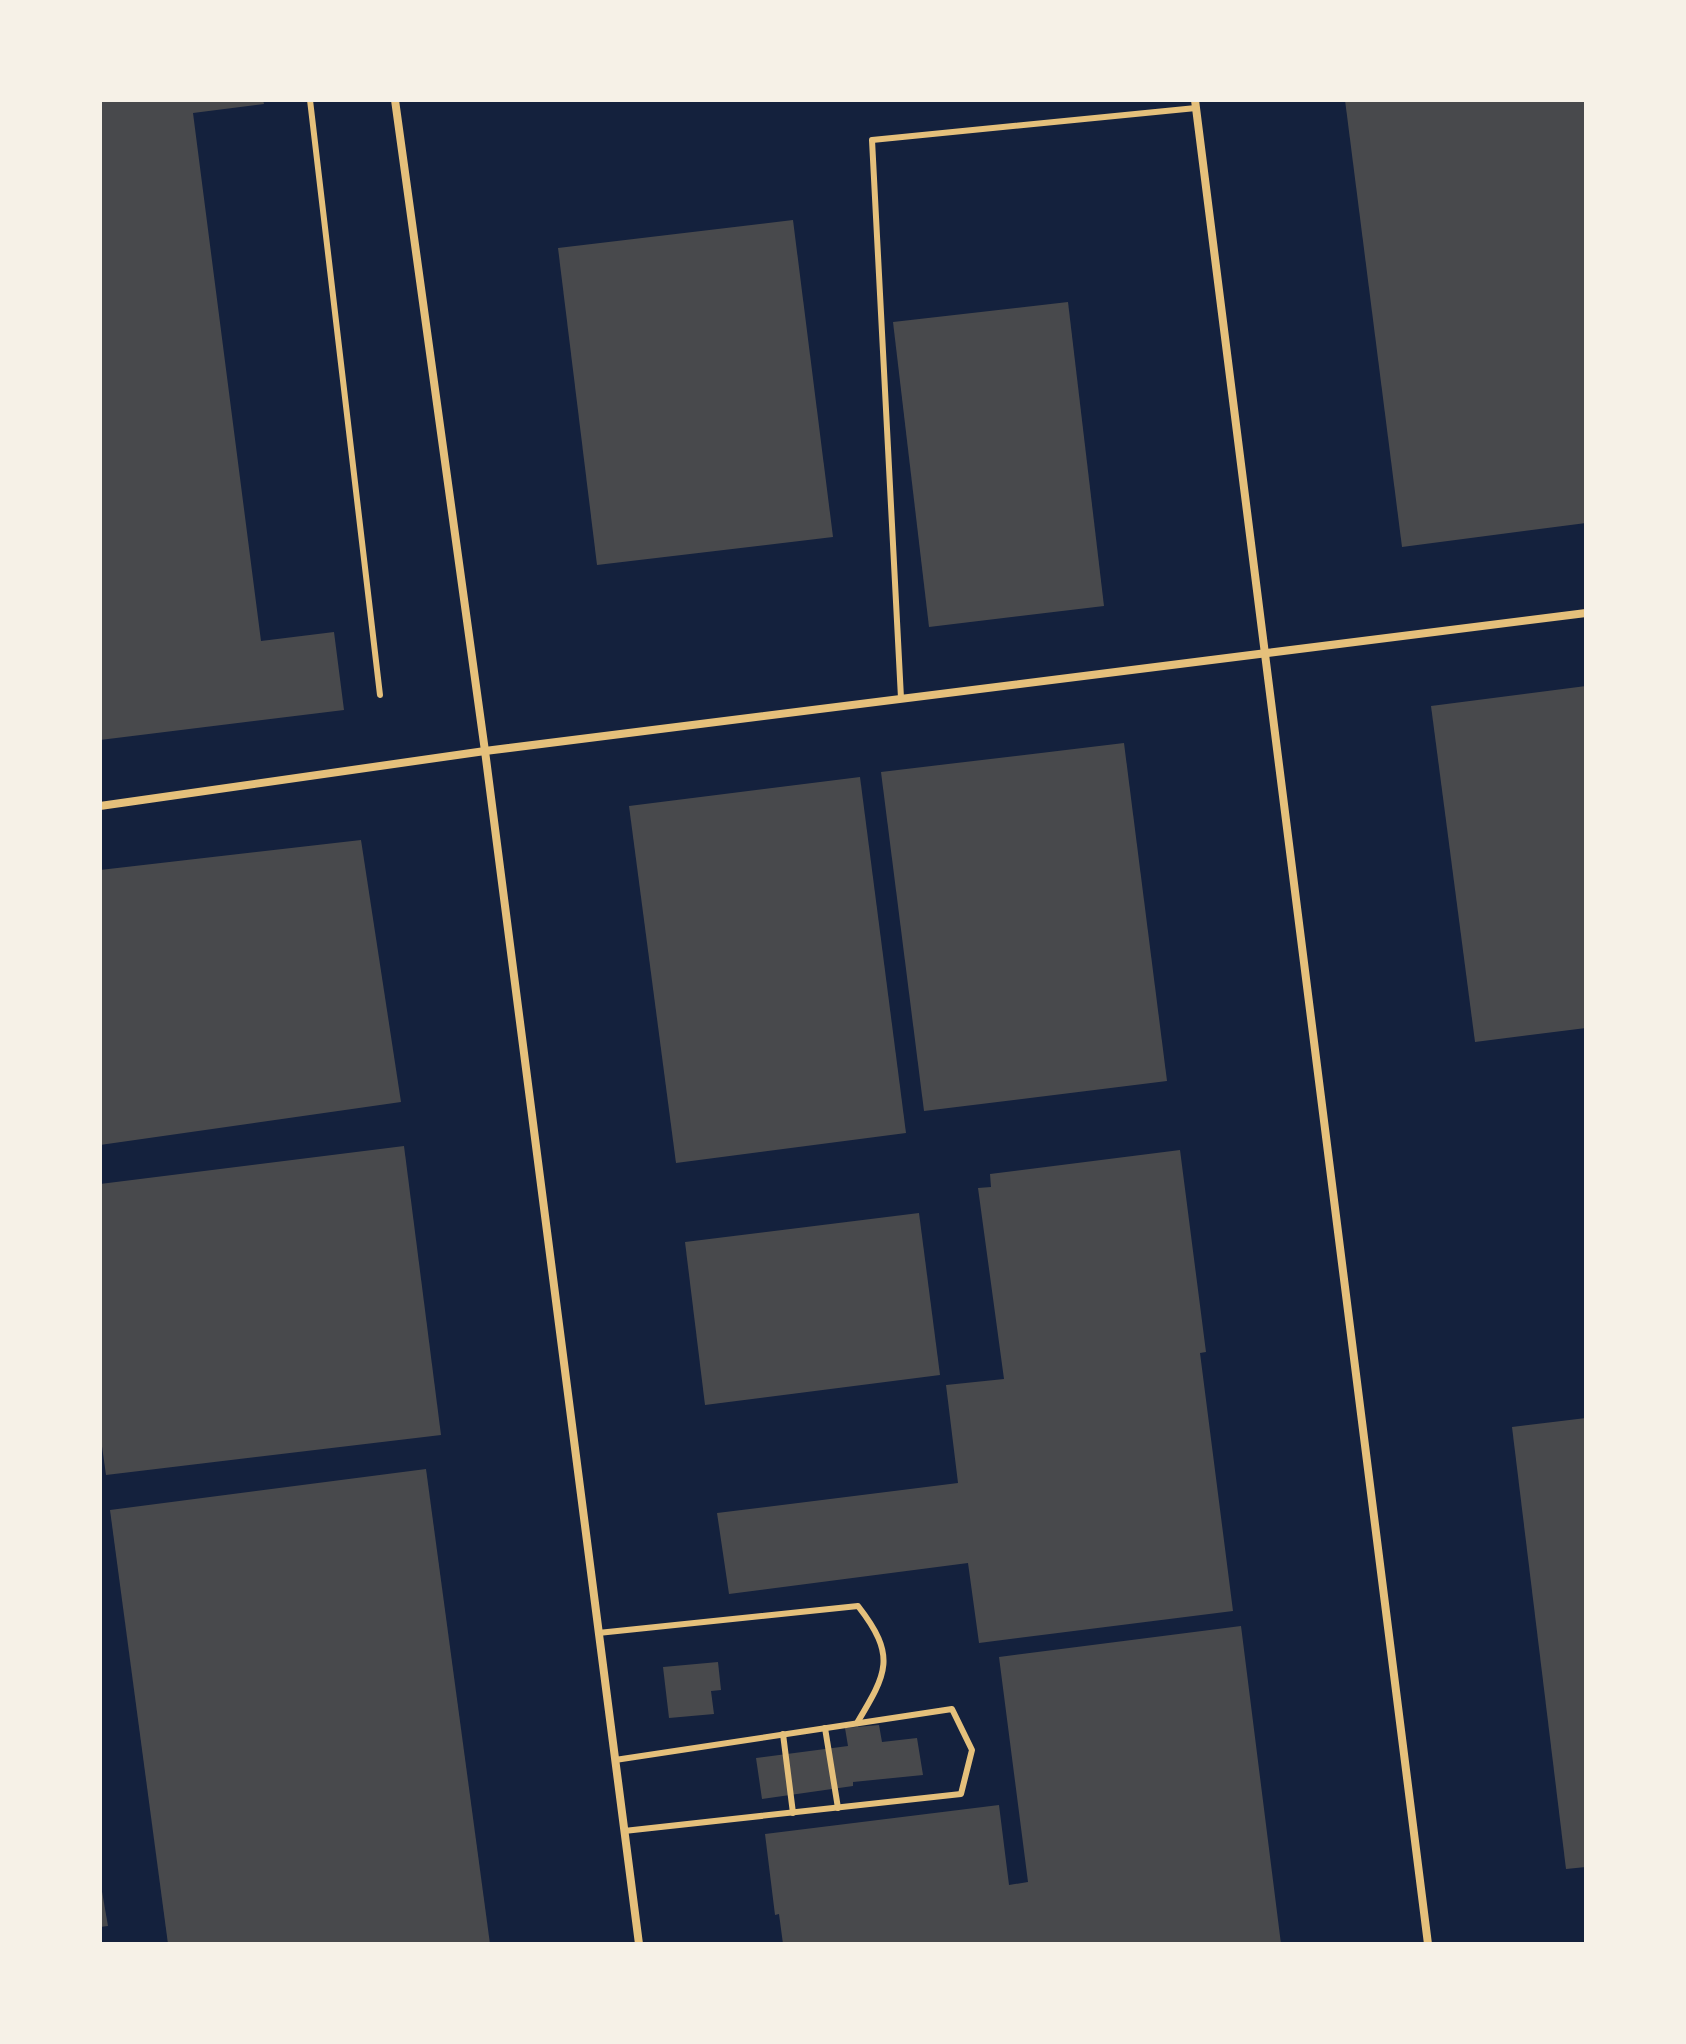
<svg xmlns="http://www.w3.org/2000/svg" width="1686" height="2044" font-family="'Varela Round',sans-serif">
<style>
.building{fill:#48494c}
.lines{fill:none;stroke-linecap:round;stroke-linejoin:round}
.service{stroke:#e5c07b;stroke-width:6}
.minor{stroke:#e5c07b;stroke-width:8}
</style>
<rect width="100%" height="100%" fill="#14213d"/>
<g class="building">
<path d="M100,100H263L264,104L193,113L261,641L334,632L344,710L100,740Z"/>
<path d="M1345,100H1586V523L1402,547Z"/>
<path d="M793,220L833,537L597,565L558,248Z"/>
<path d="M1068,302L1104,606L929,627L893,322Z"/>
<path d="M1586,686V1028L1475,1042L1431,706Z"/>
<path d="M1124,743L1167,1081L924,1111L881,772Z"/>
<path d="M860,777L906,1133L676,1163L629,806Z"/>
<path d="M361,840L401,1102L100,1145V870Z"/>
<path d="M404,1146L441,1435L106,1475L100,1432V1184Z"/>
<path d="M1180,1150L1206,1352L1200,1353L1233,1611L979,1643L968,1563L729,1594L717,1513L958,1483L946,1385L1004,1379L978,1188L991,1187L990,1174Z"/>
<path d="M919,1213L940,1375L705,1405L685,1242Z"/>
<path d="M1586,1418V1867L1566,1869L1512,1427Z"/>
<path d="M426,1469L490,1944H168L110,1510Z"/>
<path d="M1241,1626L1281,1944H783L779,1914L775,1915L765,1834L999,1805L1009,1885L1028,1882L999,1657Z"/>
<path d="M718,1662L721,1690L711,1691L714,1714L669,1718L663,1667Z"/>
<path d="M879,1725L882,1742L917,1738L923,1775L853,1782V1786L762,1799L756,1758L848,1746L845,1728Z"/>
<path d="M100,1880L108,1926L100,1927Z"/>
</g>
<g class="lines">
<g class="service">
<path d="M310,100L380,695"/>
<path d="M901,698L872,140L1196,108"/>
<path d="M598,1633L858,1606C897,1656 887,1673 857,1723"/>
<path d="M825,1728L838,1808"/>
<path d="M783,1734L793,1813"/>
<path d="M615,1760L952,1709L972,1750L961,1794L624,1831"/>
</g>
<g class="minor">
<path d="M395,100L485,751L639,1944"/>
<path d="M1195,100L1428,1944"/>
<path d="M100,806L485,751L1586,613"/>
</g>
</g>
<rect width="1686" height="2044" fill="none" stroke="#f6f1e7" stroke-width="204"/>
</svg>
